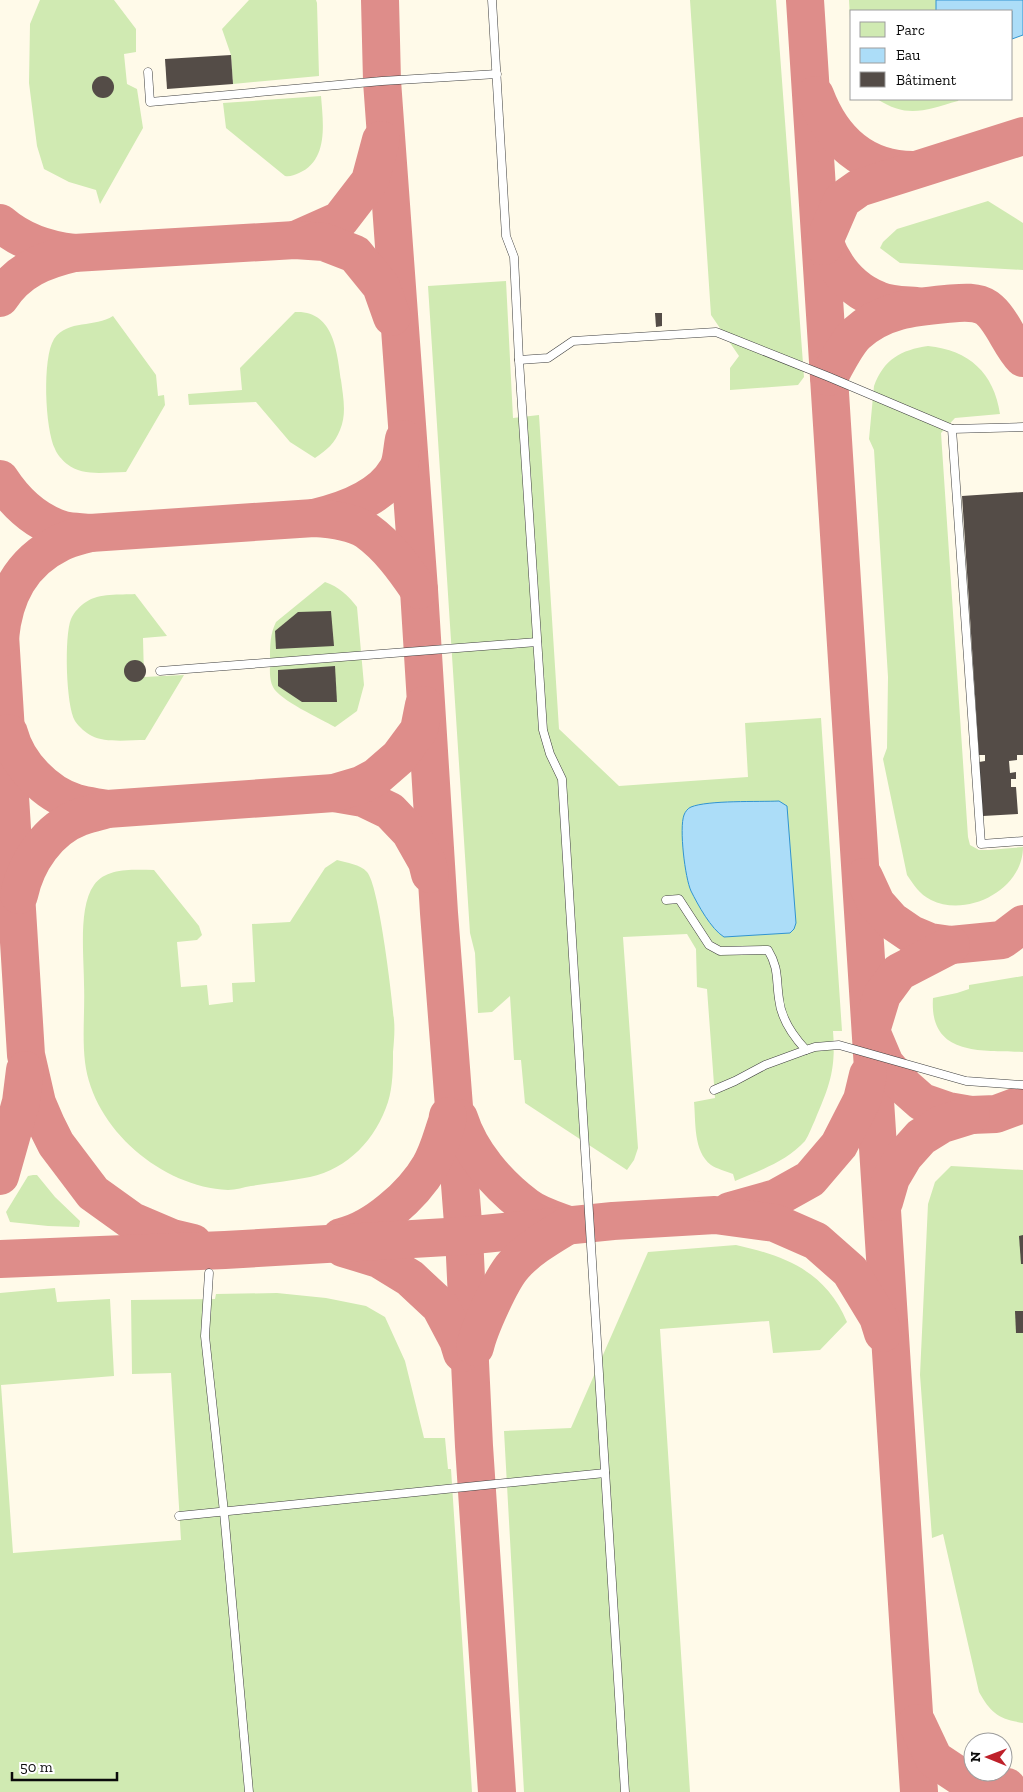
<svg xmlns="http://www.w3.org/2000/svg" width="1023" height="1792" font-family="'Zilla Slab',serif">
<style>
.green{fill:#d0eab2}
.water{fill:#acddf8;stroke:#3194d1}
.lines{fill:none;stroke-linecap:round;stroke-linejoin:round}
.taxiway{stroke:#de8d8a;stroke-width:38}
.building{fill:#544c47}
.service-casing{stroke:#3e3e3e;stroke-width:9}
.service{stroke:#fff;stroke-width:8}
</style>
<rect width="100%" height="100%" fill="#fffae9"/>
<g class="green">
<path d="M40,0H114L136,29V52L124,54L127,84L137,89L143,128L100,204L96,190L69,182L44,169L37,146L29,83L30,24Z"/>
<path d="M249,0H316L317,3L319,76L233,84L231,55L222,29Z"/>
<path d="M690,0H776L804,377L798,385L730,390V368L739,356L711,315Z"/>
<path d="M849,0H936V11H852V58Z"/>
<path d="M321,96C323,122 329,160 299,173C294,175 290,177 285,176L226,128L223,103Z"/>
<path d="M877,99H959L958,101C925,110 908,119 877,99Z"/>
<path d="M988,201L1023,223V270L900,263L880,248L883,242L897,229Z"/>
<path d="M506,281L513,418L539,415L559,729L619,786L748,777L745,723L821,718L842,1031H833C836,1069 830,1085 815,1120C812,1126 809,1135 805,1141C787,1161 759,1171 735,1181L733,1174C726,1171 717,1169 711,1165C693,1151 696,1122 694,1102L715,1098L707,989L697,987L696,949L687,934L623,937L638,1148L634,1160L627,1170L525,1103L521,1060H514L510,996L492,1012L478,1013L475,953L470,933L428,286Z"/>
<path d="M295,312C334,310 337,352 341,380C343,396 347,414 340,430C335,443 327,450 315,458L290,442L256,402L189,405L188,394L242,390L240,368Z"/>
<path d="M113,316L156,375L158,396L164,395L165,405L126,472C106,472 83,477 67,464C62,460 57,454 55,449C45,429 42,358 54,339C68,319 95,328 113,316Z"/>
<path d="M928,346C969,350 994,373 1000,414L955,418L941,433L968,837L970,845L979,850H989L1023,847C1023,890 967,918 931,900C919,894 914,885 907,875L883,759L887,748L888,677L874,450L869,439L874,386C884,359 901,350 928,346Z"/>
<path d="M325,582C339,587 348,595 357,607L364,685L357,711L335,727C321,719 279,700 273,687C269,679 270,669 270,660C270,646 270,634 276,622Z"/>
<path d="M135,594L167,636L143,638L144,677L184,675L145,740C131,740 104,743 92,736C86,733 79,727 75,721C66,706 64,636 71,619C74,612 80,606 86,602C99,593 120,595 135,594Z"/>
<path d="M337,860C347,863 360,864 367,872C379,885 392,997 394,1020C395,1030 394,1041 393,1052C393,1068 393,1086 388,1102C376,1139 348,1169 310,1177C290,1181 270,1183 251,1186C244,1187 236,1190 228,1190C162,1187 93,1129 85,1062C82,1037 85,1010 84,984C84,957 78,907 94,885C107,867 134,870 154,870L199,926L202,935L197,940L177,942L181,987L207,985L209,1005L233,1002L232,983L255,982L252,924L290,922L325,868Z"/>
<path d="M1023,976V1052C982,1050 929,1057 933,998L957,993L969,989V985Z"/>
<path d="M951,1166L1023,1170V1723C998,1719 991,1713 979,1692L943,1534L932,1538L920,1375L928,1204L935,1182Z"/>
<path d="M33,1175H37L55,1197L80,1221L79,1227L48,1226L10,1222L6,1212L28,1176Z"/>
<path d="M736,1245C786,1256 826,1272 847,1322L820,1350L773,1353L769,1321L660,1329L690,1792H524L504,1431L571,1428L648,1252Z"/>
<path d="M55,1288L57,1302L110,1299L114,1376L1,1385L13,1553L181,1540L171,1373L132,1374L131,1300L215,1299L216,1294L277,1293L326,1298L366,1306L385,1317L405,1361L424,1438H445L448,1469H451L472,1792H0V1293Z"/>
</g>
<g class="water">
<path d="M936,0H1023V35L1012,39V11H936Z"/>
<path d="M779,801L787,806L796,923L794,929L790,933L724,937C711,929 698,905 691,891C685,878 679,828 684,815C685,812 688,808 691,807C708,800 759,802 779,801Z"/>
</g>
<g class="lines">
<g class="taxiway">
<path d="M380,0L382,81L419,590L439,913L464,1236L474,1446L497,1792"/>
<path d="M805,0L919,1792"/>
<path d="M815,95C832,140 863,170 913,170"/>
<path d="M0,223C22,242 46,250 74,253"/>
<path d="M295,240L340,220L370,181L381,140"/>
<path d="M824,241C834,268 850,289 878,300C889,305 904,305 916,306"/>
<path d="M824,246L826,237L842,200L859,188L1023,136"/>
<path d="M0,298C18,270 44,260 74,253L295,240L324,242L355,254L381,286L392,317"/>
<path d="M829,377C837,363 845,345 856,334C882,310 913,307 946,304C959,303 975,300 987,308C1002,319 1010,345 1023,358"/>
<path d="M0,479C15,502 36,522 63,530C71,532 81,532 90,533"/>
<path d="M314,518C344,511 381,498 397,470C402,462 402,448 404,439"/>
<path d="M0,635L26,1055L37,1103L46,1124L56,1144L93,1193L132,1221L172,1238L193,1243"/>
<path d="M0,638C4,596 21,562 60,543C69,538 80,536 90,533L314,518C330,519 354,522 367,531C389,547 404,568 419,590"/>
<path d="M9,733C17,764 46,794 76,803C86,806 97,807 107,809"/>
<path d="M334,793L363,798L390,811L410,832L427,862L430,874"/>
<path d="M864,877L876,903L892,921L911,934L930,942L951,945L1002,940L1023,924"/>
<path d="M19,895C26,862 48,829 80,817C89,814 98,812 107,809L334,793L361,785L376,777L399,757L419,730L424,705"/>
<path d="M951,945L899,972L882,995L871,1031L885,1064L905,1087L922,1102L948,1111L971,1115L996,1114L1023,1104"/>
<path d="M459,1118C470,1153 497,1184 526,1206C539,1216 555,1220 569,1225"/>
<path d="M0,1176L21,1102L25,1070"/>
<path d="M884,1202L891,1178L904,1156L921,1137L942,1124L971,1115"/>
<path d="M730,1211L776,1198L810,1179L839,1145L862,1100L868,1075"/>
<path d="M341,1237C374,1230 413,1195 430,1166C438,1153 442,1136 447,1122L448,1116"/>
<path d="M343,1248L379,1259L410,1278L440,1306L458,1340L462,1353"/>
<path d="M0,1259L225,1250L464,1236L613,1221L715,1215L775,1223L816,1241L850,1271L878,1317L883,1333"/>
<path d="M475,1347C479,1329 501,1279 514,1265C528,1249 549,1237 567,1226"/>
<path d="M917,1723L934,1759L958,1775L977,1784L1007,1787"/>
</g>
</g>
<g class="building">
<path d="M231,55L233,84L167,89L165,59Z"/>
<circle cx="103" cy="87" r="11"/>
<path d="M655,313H662V326L656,327Z"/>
<path d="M1023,492V755H1017V760L1009,761L1010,773L1016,772V779H1011V787H1016L1018,814L983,816L979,762L985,761V755H979L962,496Z"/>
<path d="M331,611L334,646L276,649L275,631L298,612Z"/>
<circle cx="135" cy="671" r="11"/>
<path d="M335,666L337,702H302L278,686V670Z"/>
<path d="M1023,1235V1264H1021L1019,1236Z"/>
<path d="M1015,1311H1023V1333H1016Z"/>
</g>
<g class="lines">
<defs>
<g id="service">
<path d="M492,0L506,236L514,257L519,360L543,730L550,754L562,779L625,1792"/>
<path d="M148,72L150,102L382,81L497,74"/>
<path d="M519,360L548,358L573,341L716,332L829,377L952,429L981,844L1023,841"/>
<path d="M952,429L1023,427"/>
<path d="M160,671L537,642"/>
<path d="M666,900L679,899L709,945L720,951L768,950C779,968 776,979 779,999C781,1019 792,1035 806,1050L815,1047L839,1045L966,1081L1023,1085"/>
<path d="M714,1090L735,1081L765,1065L806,1050"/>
<path d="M209,1273L205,1336L224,1512L249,1792"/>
<path d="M179,1516L605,1473"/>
</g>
</defs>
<use href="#service" class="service-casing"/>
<use href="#service" class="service"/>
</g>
<rect x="850" y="10" width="162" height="90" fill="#ffffff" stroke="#9d9d9d"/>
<rect x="860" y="22" width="25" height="15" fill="#d0eab2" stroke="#9d9d9d"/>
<text x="896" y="35" font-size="15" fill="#0b0b0b">Parc</text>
<rect x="860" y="48" width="25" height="15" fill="#acddf8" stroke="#9d9d9d"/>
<text x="896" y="60" font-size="15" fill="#0b0b0b">Eau</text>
<rect x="860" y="72" width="25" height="15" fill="#544c47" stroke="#9d9d9d"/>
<text x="896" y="85" font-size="15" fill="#0b0b0b">Bâtiment</text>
<g transform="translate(988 1757) rotate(271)"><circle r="24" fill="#ffffff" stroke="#9d9d9d"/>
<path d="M0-4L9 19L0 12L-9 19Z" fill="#be202a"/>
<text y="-8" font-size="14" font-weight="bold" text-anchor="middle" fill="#0b0b0b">N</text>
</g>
<path d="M12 1772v8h105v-8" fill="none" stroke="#0b0b0b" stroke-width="2.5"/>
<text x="20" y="1772" font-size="15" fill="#0b0b0b" stroke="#ffffff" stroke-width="4" paint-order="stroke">50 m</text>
</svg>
